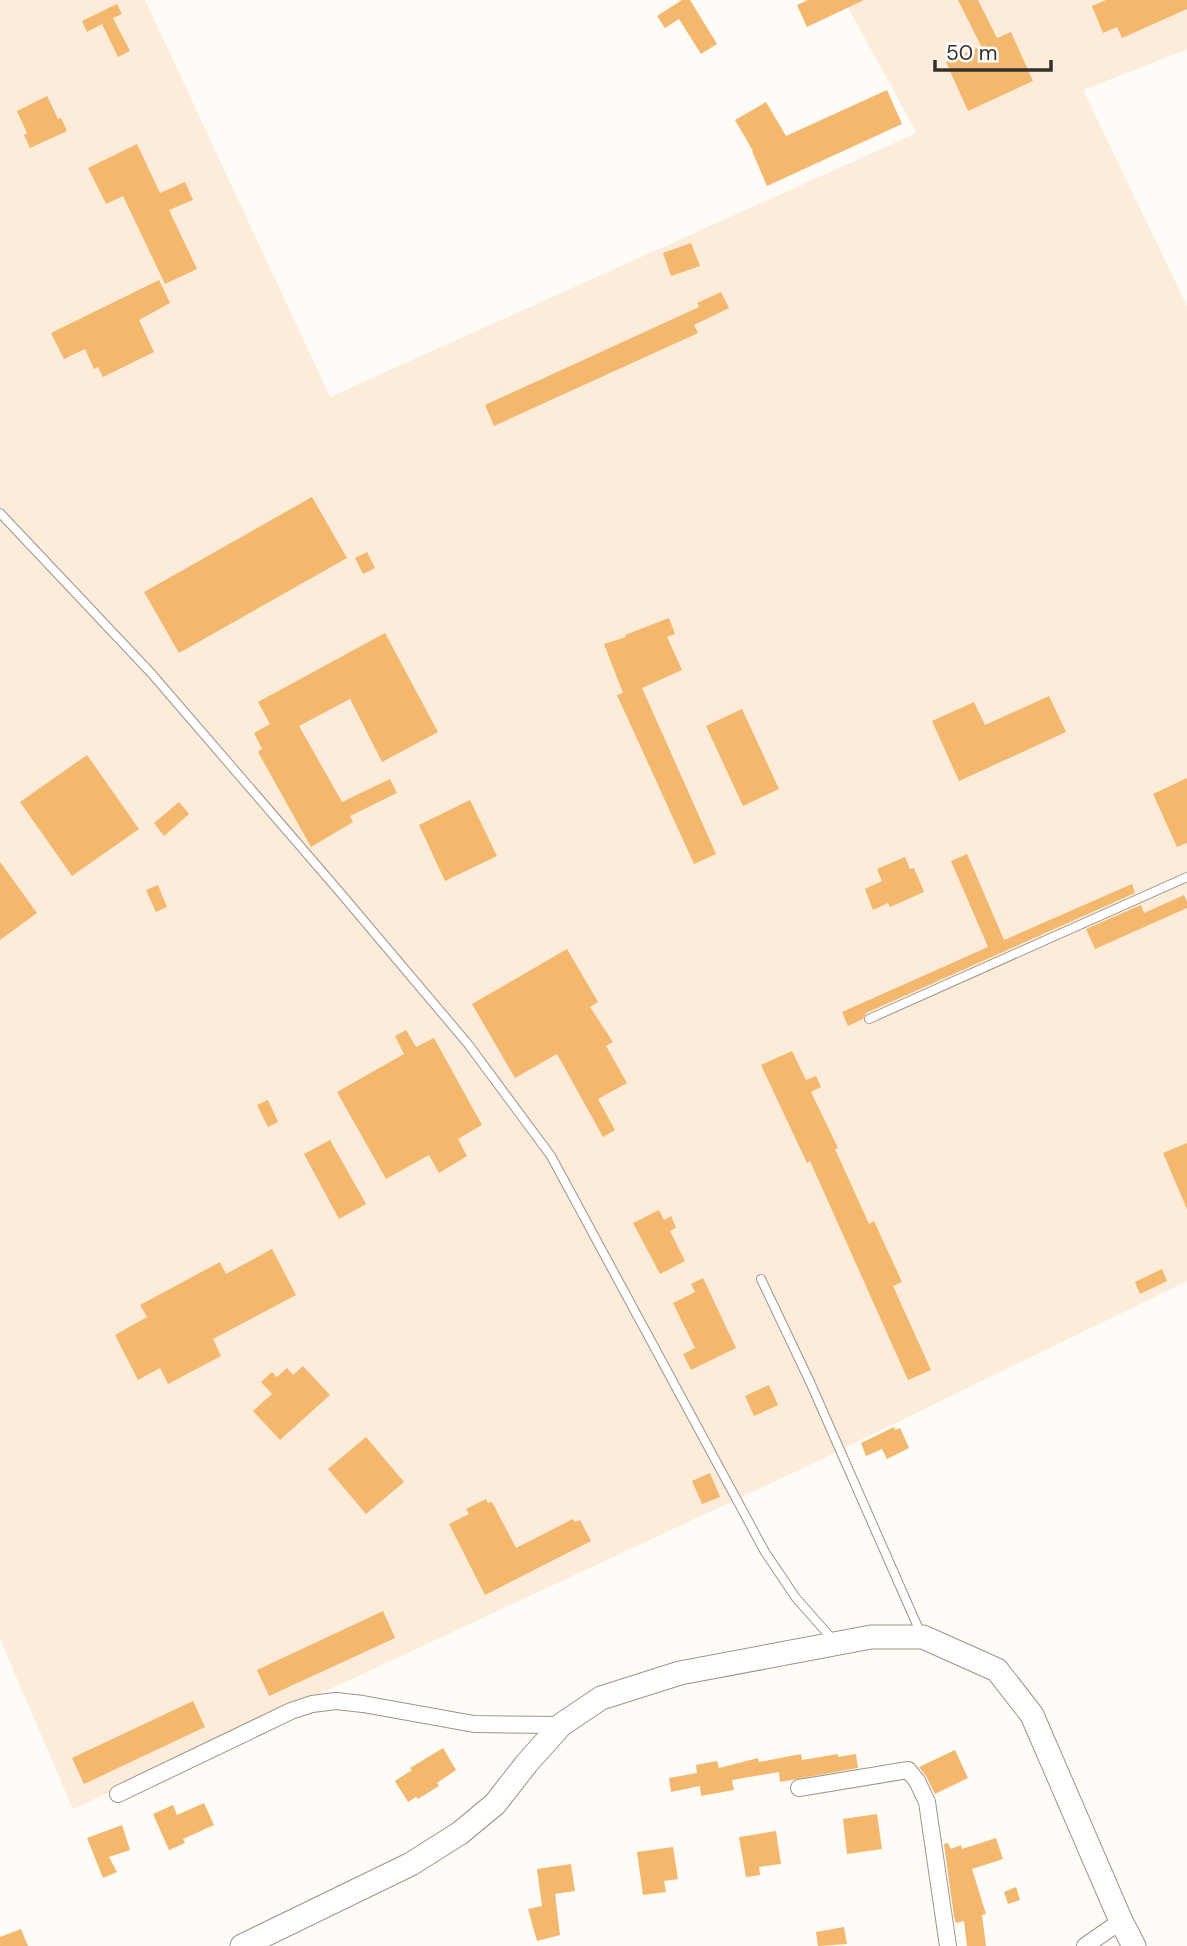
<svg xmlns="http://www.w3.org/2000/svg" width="1187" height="1946" font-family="'DM Sans',sans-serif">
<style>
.built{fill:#fcecd9}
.building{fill:#f3b86e}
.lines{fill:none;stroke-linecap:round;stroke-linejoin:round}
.lane-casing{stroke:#9e9488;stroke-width:10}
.street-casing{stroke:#9e9488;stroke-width:18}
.secondary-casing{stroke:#9e9488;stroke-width:25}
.lane{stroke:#fff;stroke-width:8}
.street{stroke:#fff;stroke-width:16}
.secondary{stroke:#fff;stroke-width:23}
</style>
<rect width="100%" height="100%" fill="#fffbf6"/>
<path class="built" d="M0,0H145L330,397L917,133L844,0H1187V49L1083,90L1187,306V1281L797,1471L73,1809L0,1639Z"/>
<g class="building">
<path d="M682,0H690L717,44L701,54L679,19L665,28L657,16Z"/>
<path d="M808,0H864L807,27L797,5Z"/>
<path d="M958,0H978L997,38L1011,32L1033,81L968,111L946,62L981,46Z"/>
<path d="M1106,0H1187V9L1122,38L1117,27L1103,33L1092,6Z"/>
<path d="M117,4L122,14L113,18L130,51L118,57L102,24L87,32L82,21Z"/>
<path d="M887,90L902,124L767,186L752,151H753L735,120L766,102L786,136Z"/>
<path d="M47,96L58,119L61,118L67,131L30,148L24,135L27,133L17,111Z"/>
<path d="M137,144L160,193L185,182L193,200L169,210L197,269L165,284L123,196L106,204L88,168Z"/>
<path d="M691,243L700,266L671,276L663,253Z"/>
<path d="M159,280L170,303L139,320L154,352L103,377L98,367L94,369L85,349L64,359L51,333Z"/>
<path d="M721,292L729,308L694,325L698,333L494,426L485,405L699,307L697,303Z"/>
<path d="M312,497L347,558L179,653L144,592Z"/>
<path d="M367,552L375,568L363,574L355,558Z"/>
<path d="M669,618L675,634L667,637L682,670L642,688L716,854L694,864L617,695L623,693L604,644L626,637L625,635Z"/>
<path d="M385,633L438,732L382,762L350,699L299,726L342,802L390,779L397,793L350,816L353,822L311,847L258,752L262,749L254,733L270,724L258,702Z"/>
<path d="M1049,696L1066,732L959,781L932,721L974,702L985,725Z"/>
<path d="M742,709L779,789L743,806L706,726Z"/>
<path d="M87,755L139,829L72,876L20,802Z"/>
<path d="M1187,778V843L1177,847L1153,794Z"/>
<path d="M470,800L497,856L445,881L419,825Z"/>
<path d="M179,802L189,814L164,836L154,823Z"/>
<path d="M967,854L1004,940L1132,884L1135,893L866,1013L863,1019L848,1026L842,1012L988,947L951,861Z"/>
<path d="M905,857L910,869L914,868L924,892L890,907L888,903L873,910L865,889L882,881L877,869Z"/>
<path d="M0,862L37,913L0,940Z"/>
<path d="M158,885L167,907L156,912L146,890Z"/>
<path d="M1184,895L1187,902V908L1095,949L1086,929L1141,905L1144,913Z"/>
<path d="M567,949L598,1002L590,1007L613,1042L606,1046L627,1083L598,1099L615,1130L603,1137L557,1054L515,1078L472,1004Z"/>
<path d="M406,1030L416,1047L434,1038L482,1125L458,1139L467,1156L439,1173L429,1155L386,1179L337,1092L404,1054L395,1036Z"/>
<path d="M792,1051L806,1080L816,1076L821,1087L811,1092L838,1148L835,1149L869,1224L874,1221L902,1282L893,1286L931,1370L908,1380L810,1161L807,1163L761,1065Z"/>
<path d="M268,1100L278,1122L268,1127L257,1105Z"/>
<path d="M330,1140L366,1204L339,1219L304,1154Z"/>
<path d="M1187,1143V1209L1163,1153Z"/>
<path d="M659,1210L664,1220L671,1216L676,1228L670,1231L685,1261L660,1274L633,1223Z"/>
<path d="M272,1249L296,1295L213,1339L221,1356L168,1384L160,1368L138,1380L115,1335L147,1317L140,1305L220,1262L226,1274Z"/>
<path d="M1162,1269L1167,1281L1140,1294L1135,1282Z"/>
<path d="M703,1278L736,1348L691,1370L683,1354L695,1348L673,1303L695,1292L691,1284Z"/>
<path d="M303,1366L330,1395L280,1440L253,1411L272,1394L261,1382L272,1372L277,1377L287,1368L293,1375Z"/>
<path d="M769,1385L778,1405L754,1416L745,1396Z"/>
<path d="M894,1427L895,1430L900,1428L909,1448L887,1459L882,1449L866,1456L861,1443Z"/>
<path d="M366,1437L404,1482L366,1514L328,1469Z"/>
<path d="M710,1473L720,1497L702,1504L692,1481Z"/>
<path d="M486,1499L488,1503L492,1502L516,1548L573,1519L575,1522L580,1520L591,1541L485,1595L449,1524L469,1514L466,1509Z"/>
<path d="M383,1611L395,1638L269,1696L257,1670Z"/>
<path d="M193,1701L205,1727L84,1784L72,1758Z"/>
<path d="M443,1748L456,1770L437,1783L439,1786L418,1799L416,1797L408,1802L395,1781L412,1770L410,1768Z"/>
<path d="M955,1750L968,1778L935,1794L926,1776L919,1767Z"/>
<path d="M801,1754L802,1760L838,1754V1757L856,1754L858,1768L780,1782L779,1772L732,1780L734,1790L701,1796L700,1786L671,1792L669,1778L697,1773L696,1765L717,1761L719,1768L758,1758L759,1762Z"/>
<path d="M204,1803L214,1825L183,1839L185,1843L169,1850L153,1814L173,1805L177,1815Z"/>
<path d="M877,1814L882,1849L847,1854L843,1819Z"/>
<path d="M122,1825L130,1850L109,1857L117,1872L103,1878L87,1838Z"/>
<path d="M776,1831L781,1864L759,1867L760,1875L746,1877L739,1837Z"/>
<path d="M996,1838L1003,1859L972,1869L986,1914L982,1915L986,1946H967L964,1921L956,1923L954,1917L944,1844L948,1843L951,1849L961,1845L962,1849Z"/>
<path d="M673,1847L678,1879L664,1881L666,1892L643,1895L637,1852Z"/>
<path d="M571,1864L575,1891L555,1894L560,1935L537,1941L528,1909L542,1906L537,1869Z"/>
<path d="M1016,1887L1020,1900L1008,1904L1004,1892Z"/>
<path d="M844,1927L847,1944L818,1946L816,1932Z"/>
<path d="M21,1929L28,1946H0V1937Z"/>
</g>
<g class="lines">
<defs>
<g id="lane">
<path d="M0,513L151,673L338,890L468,1044L551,1156L765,1552L796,1598L834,1641"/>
<path d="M869,1019L1187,877"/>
<path d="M761,1279L810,1382L921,1634"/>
</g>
<g id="street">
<path d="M799,1788L908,1770L917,1781L927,1802L948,1946"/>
<path d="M118,1794L291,1711L312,1704L336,1701L363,1704L474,1724L561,1725"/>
<path d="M1085,1946L1121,1921"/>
</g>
<path id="secondary" d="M242,1946L411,1864L460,1833L495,1804L527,1763L561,1725L601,1698L680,1673L871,1637H923L997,1670L1032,1715L1121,1921L1134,1946"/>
</defs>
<use href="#lane" class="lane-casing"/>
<use href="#street" class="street-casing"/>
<use href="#secondary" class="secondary-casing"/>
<use href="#lane" class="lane"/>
<use href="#street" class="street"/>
<use href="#secondary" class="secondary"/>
</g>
<path d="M935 60v10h116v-10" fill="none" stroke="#34302b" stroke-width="3.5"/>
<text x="946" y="60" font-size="21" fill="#34302b" stroke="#ffffff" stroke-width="5" paint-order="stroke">50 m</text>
</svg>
